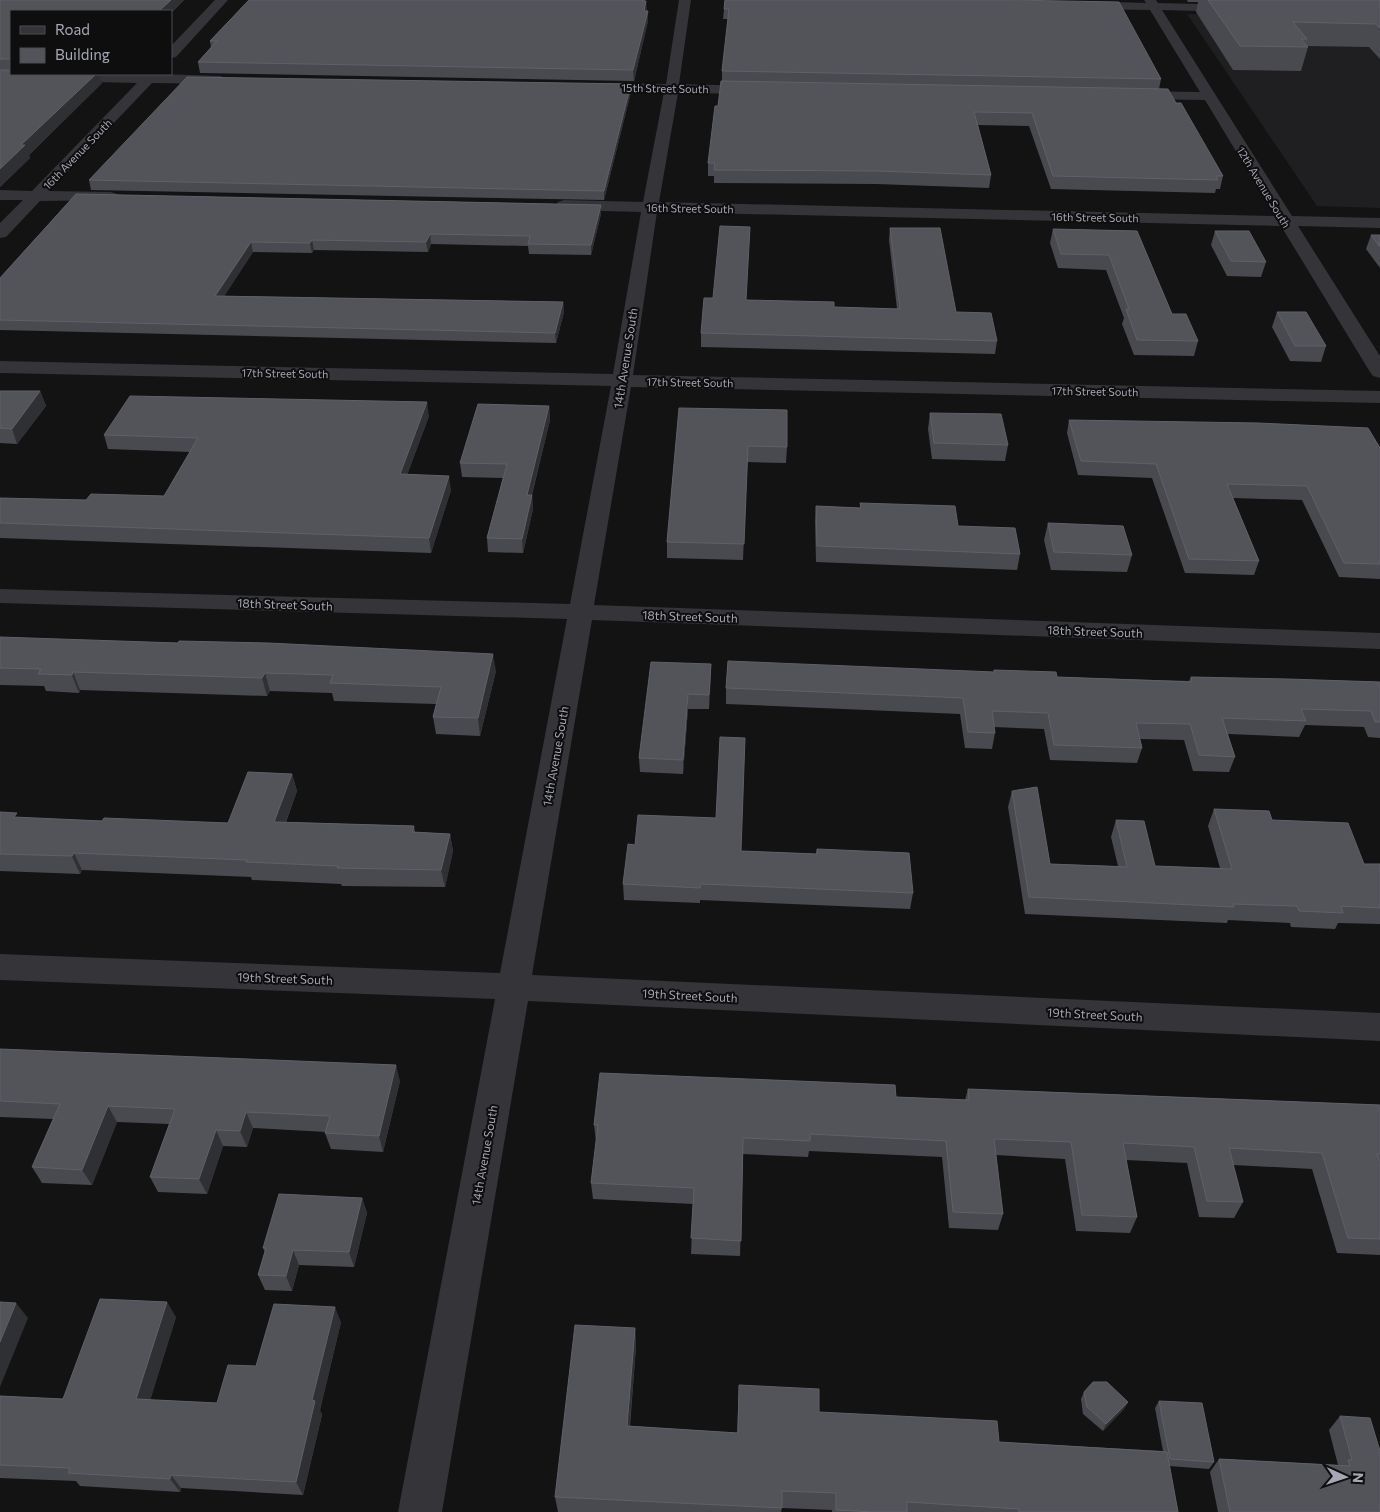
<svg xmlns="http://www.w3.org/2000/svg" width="1380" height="1512" font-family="Commissioner,sans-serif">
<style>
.built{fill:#1f1f21}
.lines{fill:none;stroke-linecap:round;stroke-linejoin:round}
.minor{fill:#343439;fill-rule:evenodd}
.wall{fill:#494a4f}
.shaded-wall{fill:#2f3033}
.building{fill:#53545a;stroke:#606168}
.labels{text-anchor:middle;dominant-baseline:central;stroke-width:4;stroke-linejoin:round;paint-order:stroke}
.far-street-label{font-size:11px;fill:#a5a8b4;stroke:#0e0e0f}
.street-label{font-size:12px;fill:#a5a8b4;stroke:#0e0e0f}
</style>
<rect width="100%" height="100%" fill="#131314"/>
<path class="built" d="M1187,14L1380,18V208L1317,206Z"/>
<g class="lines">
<g class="minor">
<path d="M215,0H228L176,57L171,58V46Z"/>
<path d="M679,0H691L679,84L756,86L763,90L756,94L678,93L659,202L1275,216L1205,100L1134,99L1127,95L1134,91L1200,92L1150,10L1084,9L1078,5L1084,1L1146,3L1144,0H1156L1158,3L1238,5L1240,8L1238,11L1234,12L1162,10L1292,216L1380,218V228L1298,226L1380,356V378L1373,376L1370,372L1281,226L657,212L633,375L1380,391V403L631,387L594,605L1380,633V649L592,620L532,975L1380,1013V1041L528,1001L442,1512H398L495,999L0,980V954L500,973L567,619L0,603V589L570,604L611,386L0,373V361L613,374L641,212L564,210L558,208L556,205L558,202L564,200L643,202L664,92L594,91L587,87L594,83L666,84Z"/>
<path d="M0,72H11V74H160L221,76L228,80L221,84L152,83L49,191L111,192L117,194L119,197L117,200L40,201L6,237L0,238V223L23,200H0V190L32,191L137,83L0,80Z"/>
</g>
</g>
<g class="wall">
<path d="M0,0H184L171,13V11H11V74L102,83L29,155L30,158L0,187Z"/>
<path d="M249,0H645L648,21L634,81L200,73L198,62L211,47L210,41Z"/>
<path d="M725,0L1161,79L1159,89L1176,103L1223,176L1220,189H1216L1215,193L1051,189L1029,126L978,125L991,175L989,188L876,184L714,183V176H708V163L722,81V71L728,19H723Z"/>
<path d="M1187,0H1380V59L1369,47L1307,46L1308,47L1301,71L1233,70L1196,12L1198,2H1188Z"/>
<path d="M631,84V92L604,200L91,190L89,180Z"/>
<path d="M76,194L601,205V214L591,255L529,254L528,246L431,244L428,252L314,250L312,253L253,252L224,296L563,302L564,312L556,343L0,330V278Z"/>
<path d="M890,228L956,312L997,341L995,354L701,347V333L713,298L746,300L834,307L897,309L889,240Z"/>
<path d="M1053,229L1137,231L1172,314L1198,341L1194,356L1134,355L1122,324L1124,318L1106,270L1058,268L1050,243Z"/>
<path d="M1215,231L1266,262L1261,277L1227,276L1211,245Z"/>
<path d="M1371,235H1380V268L1366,249Z"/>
<path d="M1277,312L1326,346L1321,362L1290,361L1272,327Z"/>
<path d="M0,391H40L46,406L17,444L0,443Z"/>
<path d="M549,406L550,420L532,495L533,509L523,553L488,552L487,538L503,478L462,477L460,463Z"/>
<path d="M679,408L787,447L786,463L747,462L743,560L667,558V542Z"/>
<path d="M930,413L1008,445L1005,461L932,459L928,429Z"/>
<path d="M429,416L407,475L451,490L431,553L0,538V498L86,500L164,496L190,452L108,449L104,435Z"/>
<path d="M1069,420L1380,448V579L1339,577L1302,500L1233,498L1259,561L1254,575L1185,573L1152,478L1078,475L1067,433Z"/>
<path d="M860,503L1020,554L1017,570L816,562L815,522L816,506L860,508Z"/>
<path d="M1048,523L1132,555L1127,572L1051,570L1044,540Z"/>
<path d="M0,637L496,671L480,736L436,734L433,717L436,704L334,701L332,693L270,691L267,696L80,690L79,693L46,691L44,686L0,685Z"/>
<path d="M711,664L709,709H688L683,774L640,772L639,758Z"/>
<path d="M994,670L1057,677L1189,681L1191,677L1380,682V738L1368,737L1364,727L1305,725L1299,737L1228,734L1235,757L1229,772L1193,771L1184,740L1140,739L1142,748L1137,763L1050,760L1044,729L994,727L995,733L992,749L965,748L960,714L726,704V688L994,672Z"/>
<path d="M292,774L297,791L286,822L414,826L415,832L450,834L453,851L445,887L342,886L341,884L252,880L251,877L82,870L80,874L0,871V812L19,818L102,821L228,823Z"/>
<path d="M1012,791L1050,864L1118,866L1111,837L1116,820L1155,866L1220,868L1208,826L1214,809L1272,820L1364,864H1380V924L1338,923L1335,929L1291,927L1290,923L1228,920L1227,923L1025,914L1008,807Z"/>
<path d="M817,849L913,893L910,909L700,900V903L624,900L623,884L741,851L816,854Z"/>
<path d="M0,1049L400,1081L383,1152L331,1149L325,1133L326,1132L253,1128L247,1147L223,1146L207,1194L158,1192L150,1177L169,1124L117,1122L92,1185L42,1183L32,1167L53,1119L0,1117Z"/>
<path d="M968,1089L1380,1105V1255L1337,1253L1312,1169L1233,1165L1243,1202L1234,1218L1199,1217L1187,1163L1126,1160L1137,1217L1130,1233L1076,1231L1065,1159L996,1155L1003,1214L998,1230L949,1228L942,1157L809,1151L808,1157L743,1154L740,1256L691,1254L693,1204L593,1199L591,1183L596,1141L594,1125L896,1097L965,1100Z"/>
<path d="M362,1198L367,1213L354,1267L299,1265L292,1291L265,1290L258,1275L265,1252L263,1248Z"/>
<path d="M176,1317L150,1400L217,1403L256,1366L341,1322L320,1410L322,1415L303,1495L181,1488L180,1492L80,1486L76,1481L0,1478V1396L63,1399Z"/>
<path d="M635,1328L636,1347L630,1426L737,1433L739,1385L819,1412L999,1442L1163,1451L1155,1408L1159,1401L1214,1462L1209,1469L1169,1466L1178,1512H832V1510L782,1508L781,1512H558L555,1497Z"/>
<path d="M1084,1392L1128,1402L1124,1409L1103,1431L1083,1414L1081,1399Z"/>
<path d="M1340,1416L1380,1512H1218L1210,1472L1219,1459L1338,1465L1329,1430Z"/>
</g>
<g class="shaded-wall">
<path d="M171,0H184L171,13V11H159Z"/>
<path d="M646,1L647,11H644Z"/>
<path d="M648,11V21L634,81L633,70Z"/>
<path d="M96,74H99L102,83L29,155L30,158L0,187V169L21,145Z"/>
<path d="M631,84V92L604,200V191Z"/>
<path d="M601,205V214L591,255V245Z"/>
<path d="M430,234L431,244L428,252L426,242Z"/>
<path d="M312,240L314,250L312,253L310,243Z"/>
<path d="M251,242L253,252L218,306L215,296Z"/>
<path d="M563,302L564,312L556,343L555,333Z"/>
<path d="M40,391L46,406L17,444L12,429Z"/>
<path d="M427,402L429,416L402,489L400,474Z"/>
<path d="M549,406L550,420L528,509L527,495Z"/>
<path d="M449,476L451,490L431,553L429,538Z"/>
<path d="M532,495L533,509L523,553L522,539Z"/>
<path d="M493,654L496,671L480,736L478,718Z"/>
<path d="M711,664V678L709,709V695Z"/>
<path d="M73,672L80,690L79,693L72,675Z"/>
<path d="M265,673L270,691L267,696L262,678Z"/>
<path d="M688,694V709L683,774V760Z"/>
<path d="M292,774L297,791L279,839L274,822Z"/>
<path d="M450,834L453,851L445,887L441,870Z"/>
<path d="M74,853L82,870L80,874L72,856Z"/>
<path d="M396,1065L400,1081L383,1152L379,1136Z"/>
<path d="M108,1106L117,1122L92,1185L82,1170Z"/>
<path d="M246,1112L253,1128L247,1147L240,1131Z"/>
<path d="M216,1130L223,1146L207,1194L199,1179Z"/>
<path d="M362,1198L367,1213L354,1267L349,1252Z"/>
<path d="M293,1250L299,1265L292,1291L286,1276Z"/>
<path d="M167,1302L176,1317L146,1414L136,1399Z"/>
<path d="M16,1303L28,1318L0,1387V1342Z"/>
<path d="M335,1307L341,1322L320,1410L322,1415L303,1495L296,1482L312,1400Z"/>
<path d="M635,1328L636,1347L628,1443L627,1426Z"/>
<path d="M1128,1402L1124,1409L1103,1431L1106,1424Z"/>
<path d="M171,1475L181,1488L180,1492L170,1479Z"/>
</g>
<g class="building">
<path d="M0,0H171L159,11H11V59H0Z"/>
<path d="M249,0H643L642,1H646L644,11H648L633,70L198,62L217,41H210Z"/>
<path d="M725,0H1008L1119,2L1161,79L722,71L729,9H724Z"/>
<path d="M1208,0H1380V28L1376,24L1293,22L1307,39H1301L1308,47L1240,46Z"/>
<path d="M0,70H11V74H96L21,145H25L0,169Z"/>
<path d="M187,77L631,84L604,191L89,180Z"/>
<path d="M721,81L1168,89L1176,103H1181L1223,176H1216L1218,180L1053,176L1032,113L974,112L991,175L877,171L714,170L715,163H708L715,106H718Z"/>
<path d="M76,194L601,205L591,245L528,244L530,236L430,234L426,242L312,240L310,243L251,242L215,296L563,302L555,333L0,320V278Z"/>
<path d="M720,226L750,227L746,300L834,302V307L900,309L890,228H940L956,312L991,313L997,341L701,333L704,298H713Z"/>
<path d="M1053,229L1137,231L1172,314H1186L1198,341L1137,340L1126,309H1129L1109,255L1061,254Z"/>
<path d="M1215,231H1249L1266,262L1231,261Z"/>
<path d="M1371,235H1380V247Z"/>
<path d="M1277,312H1306L1326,346H1295Z"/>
<path d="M0,391H40L12,429L0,428Z"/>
<path d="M130,396L427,402L400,474L449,476L429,538L0,523V498L86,500L91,494L164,496L198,438L104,435Z"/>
<path d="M478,404L549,406L527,495H532L522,539L487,538L507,464L460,463Z"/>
<path d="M679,408L787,410V447L748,446L744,544L667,542Z"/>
<path d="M930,413L1001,414L1008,445L934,443Z"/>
<path d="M1069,420L1258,423L1368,428L1380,448V564L1344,563L1307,486L1227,484L1259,561L1189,559L1156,464L1081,461Z"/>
<path d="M860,503L955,506L958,526L1015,528L1020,554L817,546L816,506L861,508Z"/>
<path d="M1048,523L1123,526L1132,555L1054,552Z"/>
<path d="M0,637L178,643L179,641L268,643L493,654L478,718L433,717L441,687L330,683L333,675L265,673L262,678L73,672L72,675L38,674L41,669L0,668Z"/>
<path d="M728,661L994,672V670L1056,672L1057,677L1192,682L1191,677L1288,679L1380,682V722H1375L1371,711L1301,709L1306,721L1222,718L1235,757L1199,755L1190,724L1136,723L1142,748L1054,745L1048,713L992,711L995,733L968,732L963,698L726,688Z"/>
<path d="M651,662L711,664L709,695L688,694L683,760L639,758Z"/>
<path d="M720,737L745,738L741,851L817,854V849L909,853L913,893L701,884L700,888L623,884L628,844L635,845L638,815L716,818Z"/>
<path d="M248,772L292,774L274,822L414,826L412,832L450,834L441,870L337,868L338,866L246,862L247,860L74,853L72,856L0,854V812L17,813L14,817L102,821L104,818L228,823Z"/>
<path d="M1037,787L1050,864L1127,867L1116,820L1144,821L1155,866L1232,869L1214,809L1269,811L1272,820L1348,823L1364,864H1380V908L1341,906L1343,913L1299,911L1297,906L1233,904L1234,907L1029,897L1012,791Z"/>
<path d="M0,1049L396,1065L379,1136L325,1133L330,1116L246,1112L240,1131L216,1130L199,1179L150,1177L175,1109L108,1106L82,1170L32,1167L60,1104L0,1101Z"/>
<path d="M600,1073L895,1085L896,1097L969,1100L968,1089L1380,1105V1154H1377L1380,1162V1239L1348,1238L1322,1153L1229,1148L1243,1202L1207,1201L1194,1147L1123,1143L1137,1217L1082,1215L1071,1142L994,1139L1003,1214L953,1212L946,1141L810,1134V1141L743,1138L741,1241L691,1238L694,1188L591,1183L598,1125H594Z"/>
<path d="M279,1194L362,1198L349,1252L293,1250L286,1276L258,1275L266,1248H263Z"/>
<path d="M100,1299L167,1302L136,1399L217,1403L228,1365L256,1366L274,1304L335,1307L312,1400L315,1401L296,1482L171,1475L170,1479L68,1473L70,1468L0,1465V1396L63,1399Z"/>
<path d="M0,1302L16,1303L0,1342Z"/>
<path d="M575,1325L635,1328L627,1426L738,1433L739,1385L819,1389V1412L997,1421L999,1442L1167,1452L1178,1512H1019V1509L907,1502V1512H874L836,1510V1493L782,1491V1508L555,1497Z"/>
<path d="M1093,1382H1107L1128,1402L1106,1424L1087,1407L1084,1392Z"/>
<path d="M1159,1401L1202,1403L1214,1462L1170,1459Z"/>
<path d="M1340,1416L1370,1418L1380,1451V1512H1230L1219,1459L1350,1466L1348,1460H1352Z"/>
</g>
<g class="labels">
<g class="far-street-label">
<text transform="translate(665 88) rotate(1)">15th Street South</text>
<text transform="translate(77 154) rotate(-46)">16th Avenue South</text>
<text transform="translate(1264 187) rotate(59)">12th Avenue South</text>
<text transform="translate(690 208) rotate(1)">16th Street South</text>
<text transform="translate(1095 217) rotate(1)">16th Street South</text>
<text transform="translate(285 373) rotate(1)">17th Street South</text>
<text transform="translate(690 382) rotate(1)">17th Street South</text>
<text transform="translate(1095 391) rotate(1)">17th Street South</text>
</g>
<g class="street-label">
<text transform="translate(625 358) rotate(-81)">14th Avenue South</text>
<text transform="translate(285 604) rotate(2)">18th Street South</text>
<text transform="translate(690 616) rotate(2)">18th Street South</text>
<text transform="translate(1095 631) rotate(2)">18th Street South</text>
<text transform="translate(555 756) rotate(-80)">14th Avenue South</text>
<text transform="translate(285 978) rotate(2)">19th Street South</text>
<text transform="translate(690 995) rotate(3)">19th Street South</text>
<text transform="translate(1095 1014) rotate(3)">19th Street South</text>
<text transform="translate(484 1155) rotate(-80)">14th Avenue South</text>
</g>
</g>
<rect x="10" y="10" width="162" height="65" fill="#0e0e0f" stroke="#4a4c51"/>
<rect x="20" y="26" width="25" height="8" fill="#343439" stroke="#4a4c51"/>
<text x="55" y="35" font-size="15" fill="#a5a8b4">Road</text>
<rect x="20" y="48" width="25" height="15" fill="#53545a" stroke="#4a4c51"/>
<text x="55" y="60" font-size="15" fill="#a5a8b4">Building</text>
<g transform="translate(1345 1477) rotate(93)" stroke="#0e0e0f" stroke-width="4" paint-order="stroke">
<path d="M0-4L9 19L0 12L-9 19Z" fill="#a5a8b4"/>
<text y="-8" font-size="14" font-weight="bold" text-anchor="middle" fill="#a5a8b4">N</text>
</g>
</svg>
